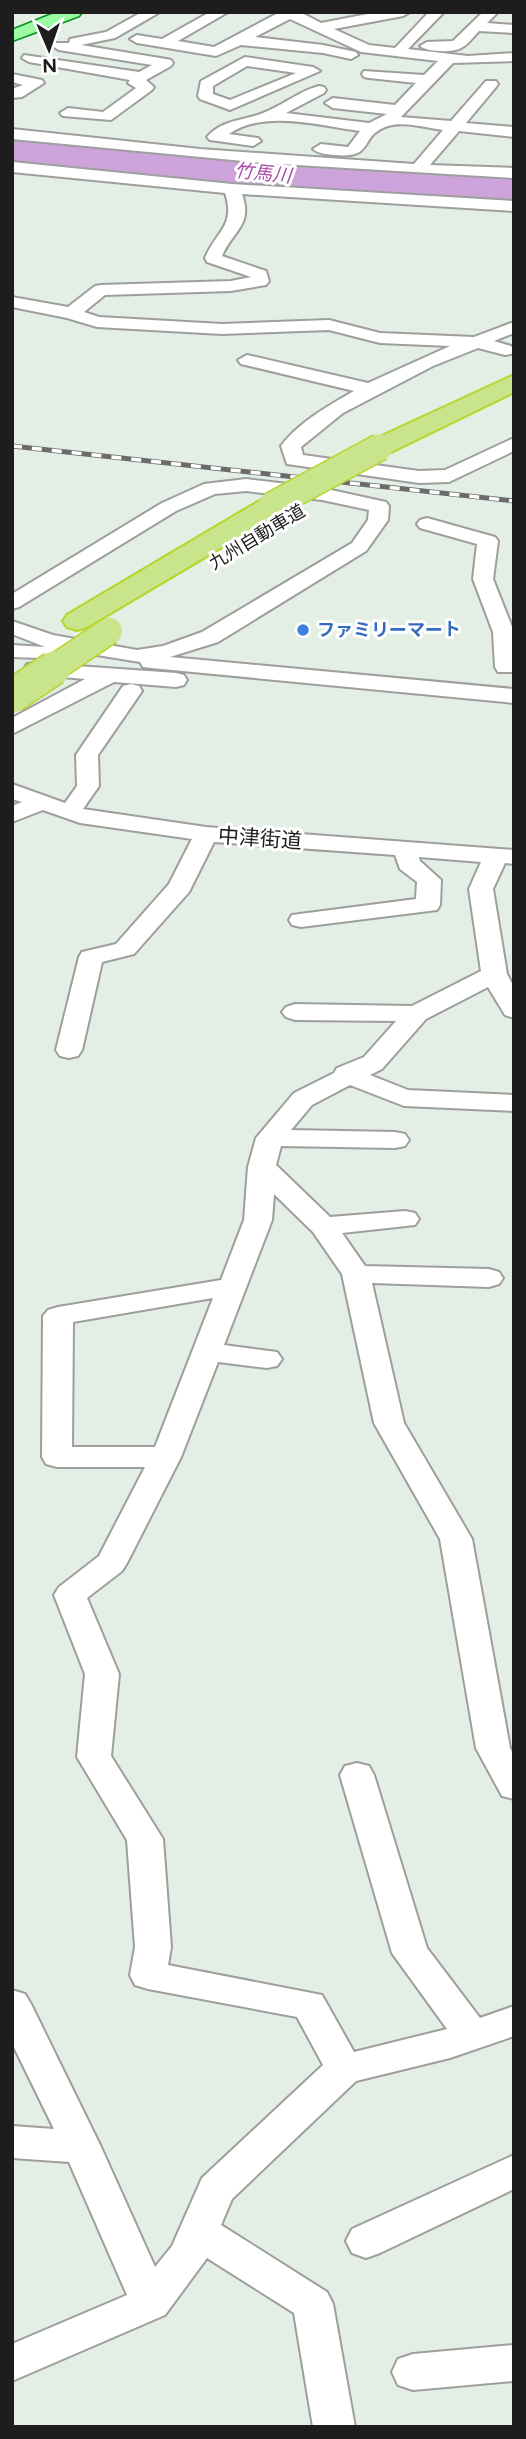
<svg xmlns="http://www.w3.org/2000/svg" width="526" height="2439" font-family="Figtree,'Noto Sans JP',sans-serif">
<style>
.water{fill:#cca4db}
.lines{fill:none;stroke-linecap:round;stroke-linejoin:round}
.minor-casing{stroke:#9e9e9e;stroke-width:4}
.major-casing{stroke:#03931c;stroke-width:3}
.highway-casing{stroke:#b8d527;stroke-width:4}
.minor{fill:#fff;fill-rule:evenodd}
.major{fill:#9cfaa3;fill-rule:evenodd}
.highway{fill:#c8e58b;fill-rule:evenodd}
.rail-casing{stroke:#6b6b6b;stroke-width:5}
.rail{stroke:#fff;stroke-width:3.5;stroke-dasharray:10;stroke-linecap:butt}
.highway-bridge-far1-casing{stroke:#b8d527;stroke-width:29;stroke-linecap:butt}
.highway-bridge-casing{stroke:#b8d527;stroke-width:36;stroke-linecap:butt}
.highway-bridge-far1{stroke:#c8e58b;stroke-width:26}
.highway-bridge{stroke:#c8e58b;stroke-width:33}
.shop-dot{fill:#3f7fe0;stroke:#fff;stroke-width:2.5}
.labels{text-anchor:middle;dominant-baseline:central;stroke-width:6;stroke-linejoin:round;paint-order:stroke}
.far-street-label{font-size:18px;fill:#1d1d1d;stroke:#fff}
.far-shop-label{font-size:18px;font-weight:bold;fill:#366cbe;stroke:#fff;text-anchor:start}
.far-water-label{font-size:19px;font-style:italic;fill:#aa4baa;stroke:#fff}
.street-label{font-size:21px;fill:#1d1d1d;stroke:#fff}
</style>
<rect width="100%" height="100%" fill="#e3eee5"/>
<path class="water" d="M12,139L289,166L514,178V202L199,183L12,163Z"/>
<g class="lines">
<defs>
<g id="minor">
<path d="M142,12H160L115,38L81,45L166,59L171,60L173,63L171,66L146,80L154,87L152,90L111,120L63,116L60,113L68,108L103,112L136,88L128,83L130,80L29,62L22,58L24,55L139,72L152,65L59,50L52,46L54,43H69L70,39L106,32Z"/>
<path d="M210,12H228L178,41L214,47L280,12H300L321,23L378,12H410L403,16L334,29L369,45L395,48L429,12H444L408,49L468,56L514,53V61L453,63L401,117L451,121L486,81H496L498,84L496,87L466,123L514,127V137L459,131L430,165L514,168V178L263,163L12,139V129L200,149L414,164L443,130C428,128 403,121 388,126C357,136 377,159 334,155C326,154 319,154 313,149L321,144L348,147L360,131C321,126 265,109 229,134L258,138L261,141L253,146L210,140L207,137C223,119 243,121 263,113C282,106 299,91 319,86L324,87L326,90L324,93L286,113L369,123L387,114L333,108L325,103L333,98L395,105L416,83L369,78L364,77L362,74L364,71L424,75L438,61L361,52L290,19L255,37L323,45L356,52L358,55L351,59L323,53L241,45L216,56L137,43L130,39L137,35L162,39Z"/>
<path d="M483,12H498L487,23L514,25V33L479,31C474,36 468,45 461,48C452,53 427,52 420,46L427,42L453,41Z"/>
<path d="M245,57L313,67L320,71L230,110L200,99L198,96L201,81ZM247,66L296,73L230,100L213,94V86Z"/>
<path d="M12,74L42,80L44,83L22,97L12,98V89L23,85L12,82Z"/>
<path d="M12,162L232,184L514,201V211L242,194C253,226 233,230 222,256L266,271L269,281L266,285L231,291L105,295L84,312L99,317L222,324L329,320L380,333L474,337L514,322V333L494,341L511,346L514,350L511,354L505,355L478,348L433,366L343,413L301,447L303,455L419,471L445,470L514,438V451L449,482L419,483L287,464L281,446C299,422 328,406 354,391L241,364L238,360L247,355L368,383L450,346L380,343L329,330L222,334L97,327L67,318L12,307V297L68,307L95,286L101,285L231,281L251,277L207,262L205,258C216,231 236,226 225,193L12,172Z"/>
<path d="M246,479L322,488L386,502L389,506L388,520L366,551L218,642L170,657L514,689V703L151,668L143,667L140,662L66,650L69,654L66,659L12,657V645L45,647L12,634V621L53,635L137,650L163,646L202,632L352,543L368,520L369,510L322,500L246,491L215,494L176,511L19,607L12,609V594L162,503L204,484Z"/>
<path d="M427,518L495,537L498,541L493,579L514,632V672H498L495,667L493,632L473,579L477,544L420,528L417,524L420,520Z"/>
<path d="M35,663L176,673L184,675L187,680L184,685L176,687L114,682L12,734V718L85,679L27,674L24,669L27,664Z"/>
<path d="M131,684L139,686L142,691L98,755L99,786L83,809L206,827L514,850V864L505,863L493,889L507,974L514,987V1018L505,1015L488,987L426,1019L382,1069L370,1075L408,1090L514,1095V1111L404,1106L350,1085L312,1105L291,1130L395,1132L405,1134L409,1140L405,1146L395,1148L281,1146L276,1165L330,1217L405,1211L415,1213L419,1219L415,1225L342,1233L365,1266L489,1269L499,1272L503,1278L499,1284L489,1287L372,1283L404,1423L472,1539L510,1748L514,1755V1799L502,1796L476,1748L440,1539L374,1423L342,1274L313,1232L274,1194L272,1220L224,1345L277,1352L282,1359L277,1366L267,1368L218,1362L181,1457L127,1563L122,1571L87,1598L119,1674L111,1756L163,1839L171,1947L168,1965L322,1995L354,2052L447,2029L392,1953L340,1775L345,1766L357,1763L369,1766L374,1775L427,1948L480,2018L514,2006V2036L450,2058L356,2081L232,2199L221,2225L327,2292L333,2304L355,2427H313L294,2313L207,2258L165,2315L12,2381V2344L127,2295L69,2162L12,2158V2126L54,2129L12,2043V1990L25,1994L31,2004L101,2147L155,2267L172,2246L202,2178L323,2065L297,2017L148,1989L135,1985L130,1975L135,1947L127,1840L77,1757L85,1674L54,1595L59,1587L99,1556L145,1467H57L46,1464L42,1457L43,1316L48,1310L58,1307L221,1280L244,1220L248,1167L256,1138L294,1093L334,1073L337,1068L364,1057L396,1021L295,1020L286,1017L282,1012L286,1007L295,1004L412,1006L481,971L469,889L481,862L419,857L420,861L441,880L440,905L437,910L301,927L292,925L289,920L292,915L416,899L417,882L400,869L395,855L214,842L189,892L134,954L102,962L82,1050L78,1056L69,1058L60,1056L56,1050L79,957L82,952L116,944L169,884L192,839L80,823L43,810L12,822V806L22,802L12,799V784L65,803L77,786L76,755L123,686ZM213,1298L155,1447H72L73,1322Z"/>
<path d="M514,2155V2189L380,2253L366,2258L352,2253L346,2241L352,2229Z"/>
<path d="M514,2345V2381L413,2390L398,2385L392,2372L398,2359L413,2354Z"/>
</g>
<path id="major" d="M57,12H82L79,16L12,41V30Z"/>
<g id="highway">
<path d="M514,375V392L389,453L380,455L371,453L367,447L371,441Z"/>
<path d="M271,498L281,500L285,506L281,512L87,627L77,630L67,627L63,621L67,615L261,500Z"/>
</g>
</defs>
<use href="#minor" class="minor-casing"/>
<use href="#major" class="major-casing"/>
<use href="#highway" class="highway-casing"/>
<use href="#minor" class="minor"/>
<use href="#major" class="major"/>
<use href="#highway" class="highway"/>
<defs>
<path id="rail" d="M12,446L514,501"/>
</defs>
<use href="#rail" class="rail-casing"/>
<use href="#rail" class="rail"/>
<defs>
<g id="highway-bridge-far1">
<path d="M271,506L380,447"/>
<path d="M51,670L109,631"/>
</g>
<path id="highway-bridge" d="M12,696L54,668"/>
</defs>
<use href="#highway-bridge-far1" class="highway-bridge-far1-casing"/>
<use href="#highway-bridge" class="highway-bridge-casing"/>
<use href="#highway-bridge-far1" class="highway-bridge-far1"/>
<use href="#highway-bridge" class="highway-bridge"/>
</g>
<circle class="shop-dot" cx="303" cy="630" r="7"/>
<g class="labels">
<g class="far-street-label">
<text transform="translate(257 537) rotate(-31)">九州自動車道</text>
</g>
<g class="far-shop-label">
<text x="317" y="630">ファミリーマート</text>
</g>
<g class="far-water-label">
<text transform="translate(263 173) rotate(6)">竹馬川</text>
</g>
<g class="street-label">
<text transform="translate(260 838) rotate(4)">中津街道</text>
</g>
</g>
<rect width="526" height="2439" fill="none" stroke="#1d1d1d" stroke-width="28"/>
<g transform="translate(49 49) rotate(178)" stroke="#ffffff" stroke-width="5" paint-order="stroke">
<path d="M0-5L12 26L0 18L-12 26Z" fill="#1d1d1d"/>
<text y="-10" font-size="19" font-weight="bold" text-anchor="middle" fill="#1d1d1d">N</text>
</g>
</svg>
